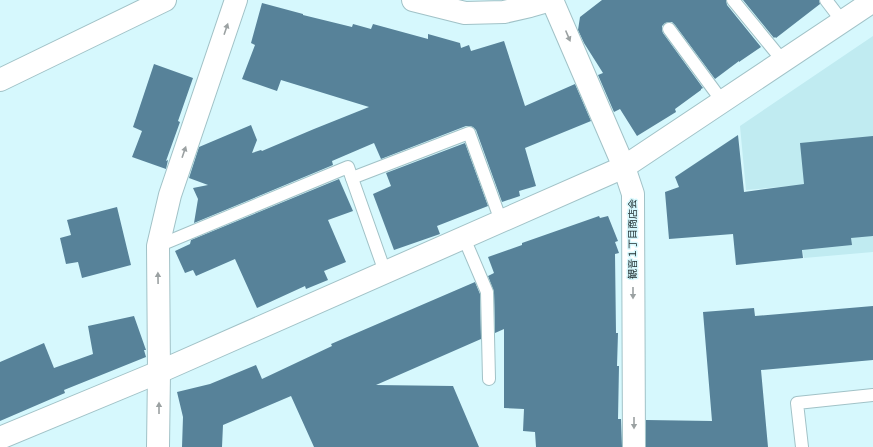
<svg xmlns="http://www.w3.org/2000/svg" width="873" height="447" font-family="Rubik,'Noto Sans JP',sans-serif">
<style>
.built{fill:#c0ebf1}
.building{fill:#578299}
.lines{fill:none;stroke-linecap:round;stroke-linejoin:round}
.lane-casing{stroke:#a1c2c7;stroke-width:14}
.street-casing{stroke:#a1c2c7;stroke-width:24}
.secondary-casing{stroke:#a1c2c7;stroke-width:24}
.lane{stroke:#fff;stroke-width:12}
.street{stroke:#fff;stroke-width:22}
.secondary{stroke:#fff;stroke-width:22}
.oneway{fill:#9ba1a2}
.labels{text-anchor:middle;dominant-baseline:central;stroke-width:3;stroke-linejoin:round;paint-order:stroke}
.street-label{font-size:10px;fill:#212e30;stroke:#d6f8fd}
</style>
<rect width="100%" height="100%" fill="#d6f8fd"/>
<path class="built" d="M873,36V252L804,258L791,186L746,190L740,126Z"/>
<g class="building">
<path d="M602,0H726L727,5L761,47L739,62V61L715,79L675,25L672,22H669L665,23L662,26V30L663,33L703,88L701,89V90L675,109L676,112L637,136L620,109L614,112L598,75L603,73L584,43L578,30L580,17Z"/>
<path d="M743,0H819L820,4L776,38L775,37L774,38Z"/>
<path d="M262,3L303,14V15L352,27L353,24L371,29L373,24L428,39V34L460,43L461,48L469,45L471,51L504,41L525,106L575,84L591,121L525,148L536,186L519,191L520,196L502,202L476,130L473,127L470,126H466L381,159L374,143L332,161L333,165L194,223L198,199L193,188L208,185L189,178L199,147L251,125L257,140L252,153L261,150L262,151L314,129L369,107L281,80L277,91L242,79L255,45L251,43Z"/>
<path d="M154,64L193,78L178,121L180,122L166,161L168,160L166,169L132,157L142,131L133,127Z"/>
<path d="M738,135L744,192L804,184L800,143L873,136V236L851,238L852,245L802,250L803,258L736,265L733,234L669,239L665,192L679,187L675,177Z"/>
<path d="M465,143L488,206L437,226L440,234L394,250L373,194L391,186L386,173Z"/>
<path d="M339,179L353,211L328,220L346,262L324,271L328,280L306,289L305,286L257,308L235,259L196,276L193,270L185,273L175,251L190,244L191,240Z"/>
<path d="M117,207L131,265L82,278L78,262L66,264L60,238L71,235L67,220Z"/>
<path d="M599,216L600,218L608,216L618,241L615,242L619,253L615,254L616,333H618L617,366H619L618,419H621L622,447H536L535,432L523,431L524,409L504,408V329L495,333L494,292L488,276L494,273L488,257L522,245V243Z"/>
<path d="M475,282L480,294L481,339L376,385L453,386L479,447H314L291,396L223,425L222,447H182L183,417L177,392L210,384L256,365L262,379L332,346L331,344Z"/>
<path d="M873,306V360L761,370L768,447H646V420L712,421L703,312L754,308L755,316Z"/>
<path d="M134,316L146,350H144L146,357L64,390L65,393L0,421V362L44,343L54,368L93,354L88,326Z"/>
</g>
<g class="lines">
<defs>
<g id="lane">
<path d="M733,0L783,61"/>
<path d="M826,0L842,21"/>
<path d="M669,29L722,101"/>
<path d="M352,178L469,133L501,221"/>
<path d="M464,238L487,292L489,379"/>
<path d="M158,246L348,167L385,272"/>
<path d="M802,447L797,403L873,395"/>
</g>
<g id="street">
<path d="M552,0L624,167L633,194L634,447"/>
<path d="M0,438L159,372L624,167L873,1"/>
<path d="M158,447L159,372L158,246L170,195L236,0"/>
</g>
<g id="secondary">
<path d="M413,0L465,13L504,12L530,6L551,0"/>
<path d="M0,80L165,0"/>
</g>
</defs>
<use href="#lane" class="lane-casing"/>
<use href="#street" class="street-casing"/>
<use href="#secondary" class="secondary-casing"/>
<use href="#lane" class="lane"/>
<use href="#street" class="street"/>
<use href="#secondary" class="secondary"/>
</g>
<defs><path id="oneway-solid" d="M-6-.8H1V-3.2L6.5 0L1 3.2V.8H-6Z"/></defs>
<g class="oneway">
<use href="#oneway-solid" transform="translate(226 29) rotate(-71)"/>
<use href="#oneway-solid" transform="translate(568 36) rotate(67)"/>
<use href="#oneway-solid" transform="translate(184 152) rotate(-71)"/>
<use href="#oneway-solid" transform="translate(158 278) rotate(-91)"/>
<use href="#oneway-solid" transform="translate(633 293) rotate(90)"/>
<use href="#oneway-solid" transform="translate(159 408) rotate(-90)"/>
<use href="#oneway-solid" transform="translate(634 423) rotate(90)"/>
</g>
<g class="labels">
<g class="street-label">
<text transform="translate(633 239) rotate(-90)">観音１丁目商店会</text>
</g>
</g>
</svg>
